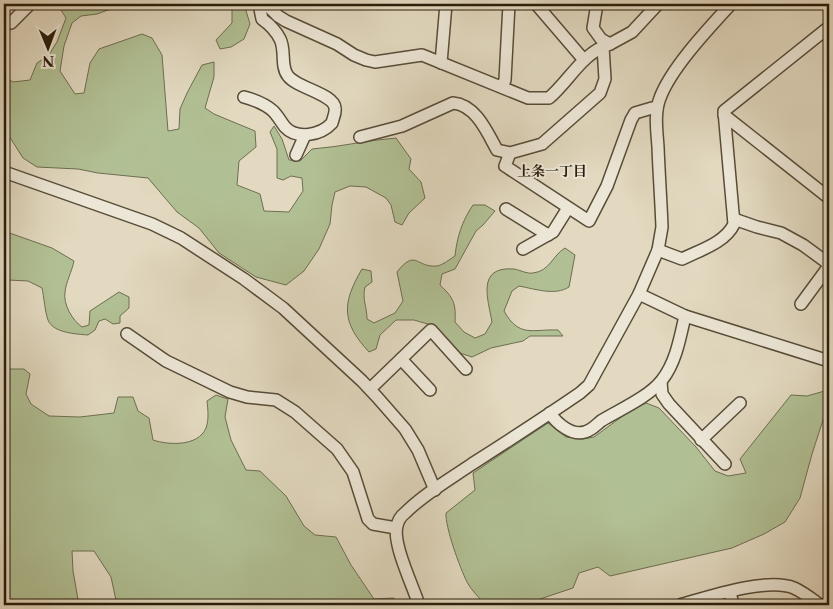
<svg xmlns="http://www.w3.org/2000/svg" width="833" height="609" font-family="'Libre Caslon Text','Noto Serif JP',serif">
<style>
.green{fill:#b1c094;stroke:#6d6e50}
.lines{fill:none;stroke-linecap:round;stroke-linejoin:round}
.minor-casing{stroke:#574c38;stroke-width:14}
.minor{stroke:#ece6d6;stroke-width:11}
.labels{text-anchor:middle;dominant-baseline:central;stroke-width:4;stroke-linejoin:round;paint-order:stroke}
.neighbourhood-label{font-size:14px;font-weight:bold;fill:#291d0b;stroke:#ece6d6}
</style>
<rect width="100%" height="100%" fill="#e2d9c0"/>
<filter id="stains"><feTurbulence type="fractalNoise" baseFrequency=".004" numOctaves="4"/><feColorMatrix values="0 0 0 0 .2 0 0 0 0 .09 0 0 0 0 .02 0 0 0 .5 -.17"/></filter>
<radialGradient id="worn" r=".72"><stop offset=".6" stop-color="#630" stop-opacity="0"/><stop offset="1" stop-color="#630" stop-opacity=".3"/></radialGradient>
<g class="green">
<path d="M60,4H120L119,6L97,14L81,16L72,23L64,46L60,71L75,94L84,93L90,63L99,49L142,34L152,38L162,55L168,131L179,129L180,109L187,93L202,65L214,62V77L205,108L214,114L255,131L256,147L239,161L237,185L260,194L264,211L289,212L303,191L302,178L291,176L283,180L277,178V149L270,132L274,126L282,139L289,160L300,161L312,149C340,147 368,140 396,138L411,159L409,169L421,182L425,198L409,213L402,225L395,222L391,205L386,198L366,187L350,186L335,192L332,205L330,224L319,249L304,271L286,285L256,277L219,253L199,228L177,212L148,178L98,173L78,169L37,167L23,158L4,128V76L13,82L30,80L37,63L48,56L57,42L66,18L59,7Z"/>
<path d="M232,4H244L250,24L244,39L231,47L220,49L216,40L232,23Z"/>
<path d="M473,205H485L495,211L483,225L476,231L455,269L442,274L440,285C454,298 456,304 455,322L464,332L475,338L485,334L492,322C488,299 476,266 514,269C520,270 527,274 533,273C550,271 552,256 565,248L575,255L569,287C555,296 535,289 519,286L512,291L504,311C519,338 532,329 558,330L563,336H530L523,341L491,348L472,357L457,352L431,325L414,320H396L380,335L376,349L369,352C341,322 342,303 362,269L371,271L372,282L365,287C362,300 367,306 367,319L374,323L395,313L403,301L397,272C416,248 416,268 437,266C443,265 450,259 455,256C457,237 462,221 473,205Z"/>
<path d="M4,231L52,248L74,261C72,271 66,282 65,292C63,304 72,320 82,327L89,325L90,311L119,292L129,297V308L120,316V323L113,324L105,319L99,321L95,330L88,335C76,334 53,333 48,320C45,312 44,297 42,288L28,281L8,280L4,290Z"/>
<path d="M10,369H24L30,374L26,394L31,404L49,416L80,417L114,413L118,397H133L138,411L149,418L153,440C168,445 198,447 206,428C209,420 208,410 207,401L216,395L228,399L225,417L231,440L246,470L260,471L286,496L304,526L315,535L336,537L351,565L374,599L394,598V605H117L111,577L94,551H72L73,571L79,605H4V375Z"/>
<path d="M828,390L829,393V411L823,420L812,454L800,498L785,522L764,534L732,548L610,576L598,567L579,573L573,588L531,602L516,601L511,605L484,604C479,597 471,590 467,582C460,568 445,527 446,513L475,490L473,473L548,423L566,437L582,439L594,437L631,410L646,403L659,408L696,447L715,471L728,476L746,473L740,459L791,395L807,396Z"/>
</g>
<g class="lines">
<defs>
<g id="minor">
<path d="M266,4L278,16L286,21L337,44L354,55L366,60L375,62L422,55L528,98H549C570,80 582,53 610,44"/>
<path d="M536,4L584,60"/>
<path d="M597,4L593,28L601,39L610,44L632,32L658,4"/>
<path d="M4,23H11L30,4"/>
<path d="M441,63L446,4"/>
<path d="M502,87L505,80L509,4"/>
<path d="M244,97C255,100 265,104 273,111C278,116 281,122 285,127C297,140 321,135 332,123C333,118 336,113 335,108C334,94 297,88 288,76C280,66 286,50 280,39C276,31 269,24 262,19L259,4"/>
<path d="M724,115L829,198"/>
<path d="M360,137L402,126L453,103C476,105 487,132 497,150L510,153L542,144L600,93L605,79L603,47"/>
<path d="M510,153L505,166L589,221L607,186L631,120L635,113L652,108H657"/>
<path d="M296,155L305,135"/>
<path d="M7,173L152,224L181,238L244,279L283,308L362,381L377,397L405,429L418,450L435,490"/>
<path d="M506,209L548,235"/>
<path d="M734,219L757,227L781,233L803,245L829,264"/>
<path d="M523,249L553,232L568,208"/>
<path d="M658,250L682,259C700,250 725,243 734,224L724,111L829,27"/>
<path d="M639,294L685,316L829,361"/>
<path d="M801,304L829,266"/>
<path d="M127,334L166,361L230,392L247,397L276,400L295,412L337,449L353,472L368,519L373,524L396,528"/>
<path d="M401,359L430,390"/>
<path d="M661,382L662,394L669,404L725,464"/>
<path d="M370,389L431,330L466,369"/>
<path d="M550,413C557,424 572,436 585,432C592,430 596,425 601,421C619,410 649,397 662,380C676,362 680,338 685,316"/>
<path d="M701,440L740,403"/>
<path d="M730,592L733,605"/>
<path d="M419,605C413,586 392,543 397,526C398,521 401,516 405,513C424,494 450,479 472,464C508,441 545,417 580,393L589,385L639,294L658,250L662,227C661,201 659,174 658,147C657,132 654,113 660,98C671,68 709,28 731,4"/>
<path d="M680,605C708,597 767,577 794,588C803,592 812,599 820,605"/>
</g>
</defs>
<use href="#minor" class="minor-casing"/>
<use href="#minor" class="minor"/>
</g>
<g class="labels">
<g class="neighbourhood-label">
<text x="552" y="171">上条一丁目</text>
</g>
</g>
<rect width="833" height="609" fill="none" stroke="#e2d9c0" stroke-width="20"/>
<rect x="5" y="5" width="823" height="599" fill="none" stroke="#291d0b" stroke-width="2.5"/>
<rect x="10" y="10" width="813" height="589" fill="none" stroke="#291d0b"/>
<g transform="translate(48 48) rotate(179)" stroke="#ece6d6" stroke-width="4" paint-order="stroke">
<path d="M0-4L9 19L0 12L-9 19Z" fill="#291d0b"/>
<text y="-8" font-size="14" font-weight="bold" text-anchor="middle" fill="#291d0b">N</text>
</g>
<rect width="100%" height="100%" filter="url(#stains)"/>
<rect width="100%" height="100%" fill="url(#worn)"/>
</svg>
